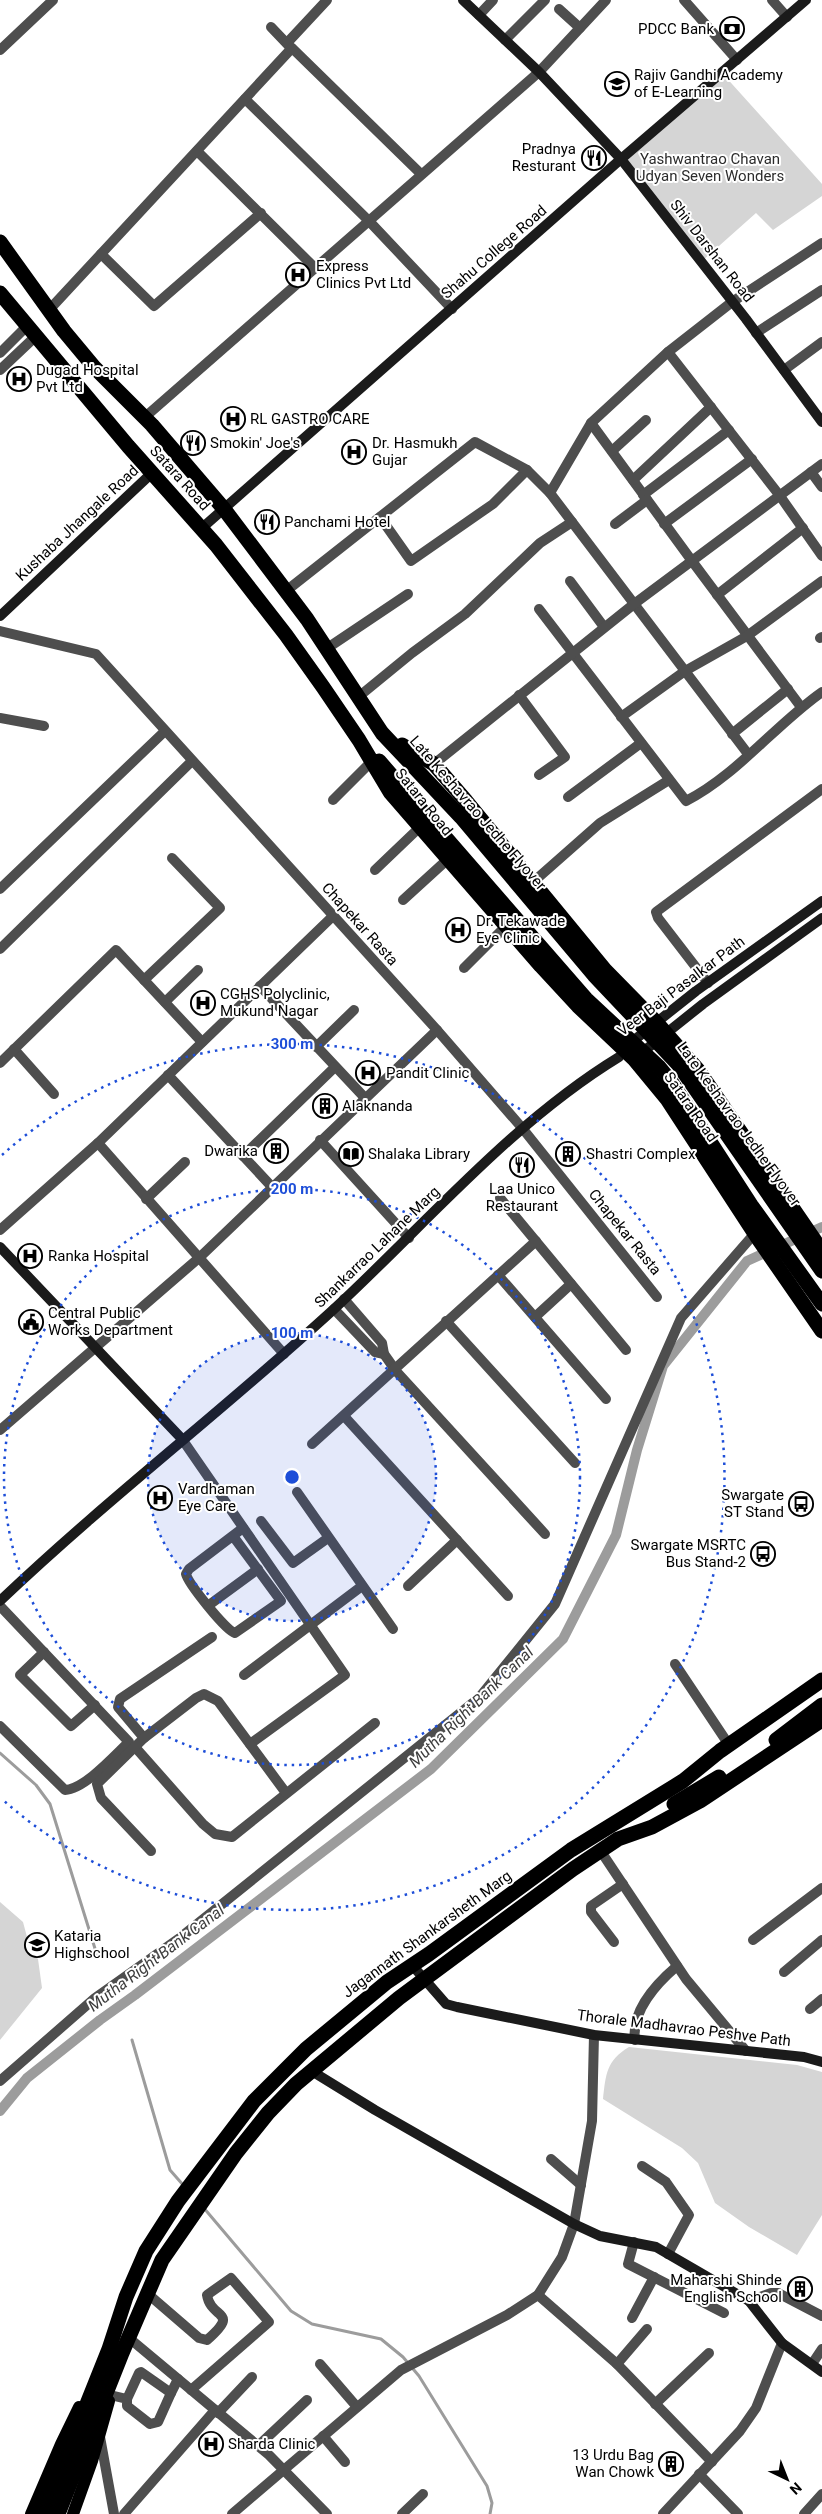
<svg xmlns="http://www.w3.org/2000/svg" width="822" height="2514" font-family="Roboto,sans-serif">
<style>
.green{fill:#d5d5d5}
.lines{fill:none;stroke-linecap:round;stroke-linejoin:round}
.stream{stroke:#9c9c9c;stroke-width:3}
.canal{stroke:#9c9c9c;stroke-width:10}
.street{stroke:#4e4e4e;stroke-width:10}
.secondary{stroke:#1b1b1b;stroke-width:10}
.primary{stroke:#000;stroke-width:12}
.highway{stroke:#000;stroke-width:15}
.ring{fill:none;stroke:#1d4ed8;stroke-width:2.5;stroke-dasharray:2.5 5}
.labels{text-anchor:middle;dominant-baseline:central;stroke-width:4;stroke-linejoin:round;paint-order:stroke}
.poi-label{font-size:15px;fill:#000;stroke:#fff;text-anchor:start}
.park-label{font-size:15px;fill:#2c2c2c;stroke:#fff}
.street-label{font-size:15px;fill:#000;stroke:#fff}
.water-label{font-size:16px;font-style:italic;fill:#3d3d3d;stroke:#fff}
.centre{fill:#1d4ed8;stroke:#fff;stroke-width:2.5}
.ring-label{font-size:15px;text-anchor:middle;font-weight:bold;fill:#1d4ed8;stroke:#fff;stroke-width:4;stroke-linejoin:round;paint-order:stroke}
</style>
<rect width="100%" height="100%" fill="#fff"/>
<g class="green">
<path d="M723,74L822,184V196L773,230L756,213L701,262L621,159Z"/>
<path d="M0,1902L23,1922L31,1952L38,1959L42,1988L0,2040Z"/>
<path d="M629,2047L797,2065L822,2072V2215L797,2255L749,2227L715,2203L698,2163L682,2148L603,2099C606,2074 606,2061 629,2047Z"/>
</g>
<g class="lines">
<g class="stream">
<path d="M0,1753L36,1785L50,1804L97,1955"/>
<path d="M132,2040L170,2170L184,2186"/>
<path d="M203,2207L291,2311L312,2324L381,2339L403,2357L419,2376L487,2486L492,2503L490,2514"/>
</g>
<path class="canal" d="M0,2111L27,2078L100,2020L135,1995L431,1769L563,1639L616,1535L637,1450L663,1366L747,1261L822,1227"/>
<g class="street">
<path d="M684,0L737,60"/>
<path d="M772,0L787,17"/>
<path d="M559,9L580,28"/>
<path d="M479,15L493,0"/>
<path d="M271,27L291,48"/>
<path d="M505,40L545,0"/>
<path d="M287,43L327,0"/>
<path d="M0,50L53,0"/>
<path d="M245,99L368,220L452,309"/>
<path d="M197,151L314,267"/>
<path d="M101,254L154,306L261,213"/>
<path d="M49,310L292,48L421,174"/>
<path d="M756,333L822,290"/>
<path d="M668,352L780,496L822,556"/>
<path d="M0,353L27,326"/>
<path d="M0,370L36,336"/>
<path d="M784,370L822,342"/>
<path d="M145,417L539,72L606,0"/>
<path d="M591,423L692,561L801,707"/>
<path d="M612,451L646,420"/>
<path d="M811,472L822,487"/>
<path d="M633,480L711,407"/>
<path d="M643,495L729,430"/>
<path d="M380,517L411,561L493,504L527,470"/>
<path d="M615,524L647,500"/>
<path d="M664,524L752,459"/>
<path d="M570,581L604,627"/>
<path d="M286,591L475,442L527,470L550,493"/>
<path d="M717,595L803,528"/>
<path d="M539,609L686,801C737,775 775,725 822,692"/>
<path d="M0,631L96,654L437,1030L523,1129L657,1297"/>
<path d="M820,638L822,637"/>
<path d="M326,649L408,594"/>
<path d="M519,695L565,757L539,775"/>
<path d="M357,698L412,653L465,614L540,543L572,522"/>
<path d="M621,717L685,671L747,636L822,581"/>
<path d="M0,718L44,726"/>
<path d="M732,734L788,689"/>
<path d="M748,754L550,493L591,423L668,352L732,302L822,243"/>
<path d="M434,764L634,604L822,464"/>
<path d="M568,797L641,743"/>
<path d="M333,800L372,761"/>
<path d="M375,870L420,827"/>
<path d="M532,883L600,823L669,780"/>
<path d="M0,889L165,731"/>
<path d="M403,900L448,859"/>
<path d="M0,949L192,761"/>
<path d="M464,968L506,926"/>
<path d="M144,980L220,908L172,858"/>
<path d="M708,983L658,918L656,912L822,789"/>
<path d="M260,986L365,1098"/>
<path d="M165,1002L198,970"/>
<path d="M316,1047L354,1010"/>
<path d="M14,1049L54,1094"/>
<path d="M0,1063L116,950L202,1042"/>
<path d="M168,1075L272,1187"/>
<path d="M320,1140L409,1238"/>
<path d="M98,1143L284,1354"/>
<path d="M243,1156L335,1067"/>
<path d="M500,1198L626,1350"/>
<path d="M146,1199L185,1162"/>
<path d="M0,1230L98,1143L333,916"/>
<path d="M498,1275L606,1399"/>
<path d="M344,1299L382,1343L384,1354L396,1371L545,1534"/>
<path d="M334,1309L375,1352L384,1354"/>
<path d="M535,1317L571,1284"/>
<path d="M446,1321L575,1463"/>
<path d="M344,1416L508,1596"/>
<path d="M0,1430L200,1257L437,1030"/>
<path d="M182,1439L345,1675L250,1744"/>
<path d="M312,1444L536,1241"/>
<path d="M297,1492L393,1629"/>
<path d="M261,1521L293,1563L328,1538"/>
<path d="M233,1536L281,1601L235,1633C226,1631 188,1583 186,1574L189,1569L243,1528"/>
<path d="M408,1586L457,1540"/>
<path d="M209,1605L258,1569"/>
<path d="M0,1606L129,1742C114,1756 85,1789 65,1790L0,1726"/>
<path d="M44,1652L20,1675L71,1726L95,1705"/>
<path d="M675,1664L729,1745"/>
<path d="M244,1675L362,1586"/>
<path d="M144,1738L118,1707L120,1699L212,1637"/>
<path d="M135,1747L203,1824L215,1834L232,1837L375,1723"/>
<path d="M600,1850L686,1979L746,2051"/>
<path d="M151,1851L101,1798L97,1784L144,1738L196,1698L204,1694L218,1701L286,1793"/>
<path d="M753,1940L822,1888"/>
<path d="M614,1942L591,1912V1906L623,1884"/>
<path d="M784,1972L822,1940"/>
<path d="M810,2009L822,1999"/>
<path d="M635,2040C631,2011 657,1983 677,1966"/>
<path d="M0,2081L95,1998L181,1937L479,1698L555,1604L681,1318L755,1233"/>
<path d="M551,2159L581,2185"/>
<path d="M642,2166L666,2182L689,2215L668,2254"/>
<path d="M634,2242L628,2264L724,2313"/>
<path d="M148,2294L199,2338L207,2340C241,2310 211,2320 207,2295L231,2278L269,2322L191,2390"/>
<path d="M538,2295L617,2364L712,2462"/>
<path d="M749,2301L771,2293H778L822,2316"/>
<path d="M632,2318L654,2277"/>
<path d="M129,2338L269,2455L327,2514"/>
<path d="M320,2364L357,2407"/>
<path d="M617,2364L647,2329"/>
<path d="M812,2364L822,2349"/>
<path d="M110,2395L127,2399V2406L150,2424L158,2422L171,2393"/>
<path d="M127,2399L139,2373L141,2372L171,2393L178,2379"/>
<path d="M655,2404L709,2353"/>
<path d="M218,2413L252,2377"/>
<path d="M323,2436L345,2462"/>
<path d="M100,2437L114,2514"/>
<path d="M258,2446L307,2400"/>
<path d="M699,2474L738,2514"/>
<path d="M124,2514L215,2410"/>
<path d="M232,2514L401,2370L507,2315L538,2295L562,2257L574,2224L592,2121L594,2035"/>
<path d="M402,2514L423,2494"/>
<path d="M663,2514L740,2431L756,2408L782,2343"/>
<path d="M804,2514L822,2494"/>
</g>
<g class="secondary">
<path d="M463,0L539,72L621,159L746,319L822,422"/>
<path d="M202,528L621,159L806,0"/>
<path d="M0,616L153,472"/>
<path d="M628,1045L696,991L822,901"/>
<path d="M639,1055L703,1004L822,918"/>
<path d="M0,1247L182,1439"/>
<path d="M0,1601C107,1499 225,1409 334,1309C426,1224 511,1123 619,1057"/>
<path d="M412,1965L446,2004L457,2007L594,2035L804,2057L822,2062"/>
<path d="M310,2070L375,2110L574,2224L600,2236L656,2247L749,2301L782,2343L822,2372"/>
</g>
<g class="primary">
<path d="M31,2514L61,2444L79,2407"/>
<path d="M73,2514L92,2461L109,2401"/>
</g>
<g class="highway">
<path d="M0,242L64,331L94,367L152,425L224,509L307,619L382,733L461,817L594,975L678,1064L822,1271"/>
<path d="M0,293L128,446L216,545L286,635L323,687L359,740L390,792L541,966L578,1006L634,1059L667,1099L757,1237L822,1331"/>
<path d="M402,745L434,764L466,801L605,970L656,1022L698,1070L822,1251"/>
<path d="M379,761L586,999L659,1067L672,1083L751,1205L822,1304"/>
<path d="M776,1740L822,1705"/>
<path d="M674,1804L719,1777"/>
<path d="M43,2514L109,2349L126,2297L146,2251L178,2201L254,2101L306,2049L387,1982L429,1954L571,1850L683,1781L720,1751L822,1680"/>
<path d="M58,2514L122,2353L162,2260L236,2153L268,2113L296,2084L399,1998L573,1869L618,1839L652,1827L700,1801L822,1720"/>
</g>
</g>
<circle cx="292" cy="1477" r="144" fill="#1d4ed8" fill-opacity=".12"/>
<g class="ring">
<circle cx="292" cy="1477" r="144"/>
<circle cx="292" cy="1477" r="288"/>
<path d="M2 1155A433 433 0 1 1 2 1799"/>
</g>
<defs>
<symbol id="bank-ring" viewBox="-11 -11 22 22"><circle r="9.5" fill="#fff" stroke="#000" stroke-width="1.5"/><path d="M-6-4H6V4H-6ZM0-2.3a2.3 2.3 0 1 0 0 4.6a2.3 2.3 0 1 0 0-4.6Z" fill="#000"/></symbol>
<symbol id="university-ring" viewBox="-11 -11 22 22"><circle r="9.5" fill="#fff" stroke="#000" stroke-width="1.5"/><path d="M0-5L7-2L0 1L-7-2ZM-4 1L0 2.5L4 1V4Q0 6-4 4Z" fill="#000"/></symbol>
<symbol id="restaurant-ring" viewBox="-11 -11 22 22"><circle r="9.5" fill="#fff" stroke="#000" stroke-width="1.5"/><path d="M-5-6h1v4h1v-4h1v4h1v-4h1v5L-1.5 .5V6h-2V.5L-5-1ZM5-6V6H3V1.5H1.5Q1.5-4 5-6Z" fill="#000"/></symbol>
<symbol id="hospital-ring" viewBox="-11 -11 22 22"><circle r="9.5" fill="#fff" stroke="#000" stroke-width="1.5"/><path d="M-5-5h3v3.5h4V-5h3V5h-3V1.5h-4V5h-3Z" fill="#000"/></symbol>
<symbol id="building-ring" viewBox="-11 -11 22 22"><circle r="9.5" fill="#fff" stroke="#000" stroke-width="1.5"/><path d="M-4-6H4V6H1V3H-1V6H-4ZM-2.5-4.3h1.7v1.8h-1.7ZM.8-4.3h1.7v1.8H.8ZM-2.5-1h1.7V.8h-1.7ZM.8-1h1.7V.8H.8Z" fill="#000"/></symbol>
<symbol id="library-ring" viewBox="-11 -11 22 22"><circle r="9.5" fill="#fff" stroke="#000" stroke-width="1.5"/><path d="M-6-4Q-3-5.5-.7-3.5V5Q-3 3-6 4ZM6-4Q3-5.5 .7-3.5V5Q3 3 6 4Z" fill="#000"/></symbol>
<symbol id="civic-ring" viewBox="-11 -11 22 22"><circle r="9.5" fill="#fff" stroke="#000" stroke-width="1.5"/><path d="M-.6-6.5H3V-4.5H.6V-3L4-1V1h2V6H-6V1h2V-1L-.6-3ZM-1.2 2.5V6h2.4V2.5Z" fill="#000"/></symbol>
<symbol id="bus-ring" viewBox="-11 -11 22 22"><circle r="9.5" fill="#fff" stroke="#000" stroke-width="1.5"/><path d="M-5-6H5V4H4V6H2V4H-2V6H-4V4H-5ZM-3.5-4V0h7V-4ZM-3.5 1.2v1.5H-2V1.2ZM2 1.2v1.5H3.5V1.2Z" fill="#000"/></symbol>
<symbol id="school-ring" viewBox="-11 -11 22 22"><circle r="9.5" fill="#fff" stroke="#000" stroke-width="1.5"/><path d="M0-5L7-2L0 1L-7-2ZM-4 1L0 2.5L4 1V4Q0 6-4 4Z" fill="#000"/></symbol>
</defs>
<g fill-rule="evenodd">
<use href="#bank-ring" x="718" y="15" width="28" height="28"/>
<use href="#university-ring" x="603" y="70" width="28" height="28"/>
<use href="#restaurant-ring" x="580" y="144" width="28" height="28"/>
<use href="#hospital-ring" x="284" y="261" width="28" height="28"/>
<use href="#hospital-ring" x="5" y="365" width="28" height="28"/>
<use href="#hospital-ring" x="219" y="405" width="28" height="28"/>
<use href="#restaurant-ring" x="179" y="429" width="28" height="28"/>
<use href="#hospital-ring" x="340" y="438" width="28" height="28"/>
<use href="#restaurant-ring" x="253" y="508" width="28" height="28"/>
<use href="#hospital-ring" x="444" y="916" width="28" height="28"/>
<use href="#hospital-ring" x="189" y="989" width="28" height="28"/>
<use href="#hospital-ring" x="354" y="1059" width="28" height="28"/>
<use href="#building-ring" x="311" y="1092" width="28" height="28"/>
<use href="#building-ring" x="262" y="1137" width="28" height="28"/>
<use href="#library-ring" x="337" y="1140" width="28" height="28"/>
<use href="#building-ring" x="554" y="1140" width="28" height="28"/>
<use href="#restaurant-ring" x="508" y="1151" width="28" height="28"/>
<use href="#hospital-ring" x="16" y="1242" width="28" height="28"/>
<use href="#civic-ring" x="17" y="1308" width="28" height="28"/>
<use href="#hospital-ring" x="146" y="1484" width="28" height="28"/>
<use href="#bus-ring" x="787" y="1490" width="28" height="28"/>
<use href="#bus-ring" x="749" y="1540" width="28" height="28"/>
<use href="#school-ring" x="23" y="1931" width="28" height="28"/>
<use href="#building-ring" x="786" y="2275" width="28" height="28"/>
<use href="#hospital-ring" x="197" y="2430" width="28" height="28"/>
<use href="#building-ring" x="657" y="2450" width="28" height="28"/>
</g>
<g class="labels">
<g class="poi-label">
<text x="714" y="29" text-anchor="end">PDCC Bank</text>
<text x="634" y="75">Rajiv Gandhi Academy<tspan x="634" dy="17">of E-Learning</tspan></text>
<text x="576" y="149" text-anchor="end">Pradnya<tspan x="576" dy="17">Resturant</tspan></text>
<text x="316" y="266">Express<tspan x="316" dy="17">Clinics Pvt Ltd</tspan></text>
<text x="36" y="370">Dugad Hospital<tspan x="36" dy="17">Pvt Ltd</tspan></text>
<text x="250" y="419">RL GASTRO CARE</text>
<text x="210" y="443">Smokin' Joe's</text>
<text x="372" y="443">Dr. Hasmukh<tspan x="372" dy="17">Gujar</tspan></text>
<text x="284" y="522">Panchami Hotel</text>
<text x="476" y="921">Dr. Tekawade<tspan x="476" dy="17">Eye Clinic</tspan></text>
<text x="220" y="994">CGHS Polyclinic,<tspan x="220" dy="17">Mukund Nagar</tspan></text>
<text x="386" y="1073">Pandit Clinic</text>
<text x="342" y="1106">Alaknanda</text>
<text x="258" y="1151" text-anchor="end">Dwarika</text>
<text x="368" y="1154">Shalaka Library</text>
<text x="586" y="1154">Shastri Complex</text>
<text x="522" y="1189" text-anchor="middle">Laa Unico<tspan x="522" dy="17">Restaurant</tspan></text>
<text x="48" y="1256">Ranka Hospital</text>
<text x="48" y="1313">Central Public<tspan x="48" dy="17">Works Department</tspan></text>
<text x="178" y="1489">Vardhaman<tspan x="178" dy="17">Eye Care</tspan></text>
<text x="784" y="1495" text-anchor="end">Swargate<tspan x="784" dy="17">ST Stand</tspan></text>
<text x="746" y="1545" text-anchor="end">Swargate MSRTC<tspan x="746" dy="17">Bus Stand-2</tspan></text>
<text x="54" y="1936">Kataria<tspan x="54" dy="17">Highschool</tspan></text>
<text x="782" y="2280" text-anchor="end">Maharshi Shinde<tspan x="782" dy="17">English School</tspan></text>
<text x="228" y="2444">Sharda Clinic</text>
<text x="654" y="2455" text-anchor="end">13 Urdu Bag<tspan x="654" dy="17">Wan Chowk</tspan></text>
</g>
<g class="park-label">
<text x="710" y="159">Yashwantrao Chavan<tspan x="710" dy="17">Udyan Seven Wonders</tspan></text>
</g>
<g class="street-label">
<text transform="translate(712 251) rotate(52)">Shiv Darshan Road</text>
<text transform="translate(494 252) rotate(-41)">Shahu College Road</text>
<text transform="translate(180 478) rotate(48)">Satara Road</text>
<text transform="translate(77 523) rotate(-43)">Kushaba Jhangale Road</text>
<text transform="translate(424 802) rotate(51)">Satara Road</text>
<text transform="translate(478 813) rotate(49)">Late Keshavrao Jedhe Flyover</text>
<text transform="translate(360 924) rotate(48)">Chapekar Rasta</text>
<text transform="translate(681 986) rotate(-37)">Veer Baji Pasalkar Path</text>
<text transform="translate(691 1107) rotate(55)">Satara Road</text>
<text transform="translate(739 1124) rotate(54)">Late Keshavrao Jedhe Flyover</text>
<text transform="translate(625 1232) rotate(51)">Chapekar Rasta</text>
<text transform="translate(377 1247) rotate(-44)">Shankarrao Lahane Marg</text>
<text transform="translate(427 1934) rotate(-36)">Jagannath Shankarsheth Marg</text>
<text transform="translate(684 2028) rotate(7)">Thorale Madhavrao Peshve Path</text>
</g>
<g class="water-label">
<text transform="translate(471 1707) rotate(-44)">Mutha Right Bank Canal</text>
<text transform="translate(156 1958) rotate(-37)">Mutha Right Bank Canal</text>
</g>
</g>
<circle cx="292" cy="1477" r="8" class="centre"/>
<g class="ring-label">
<text x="292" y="1049">300 m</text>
<text x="292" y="1194">200 m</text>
<text x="292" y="1338">100 m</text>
</g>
<g transform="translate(787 2479) rotate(137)" stroke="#ffffff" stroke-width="4" paint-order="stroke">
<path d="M0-4L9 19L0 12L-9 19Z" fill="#000000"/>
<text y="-8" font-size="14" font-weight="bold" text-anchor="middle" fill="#000000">N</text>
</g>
</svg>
